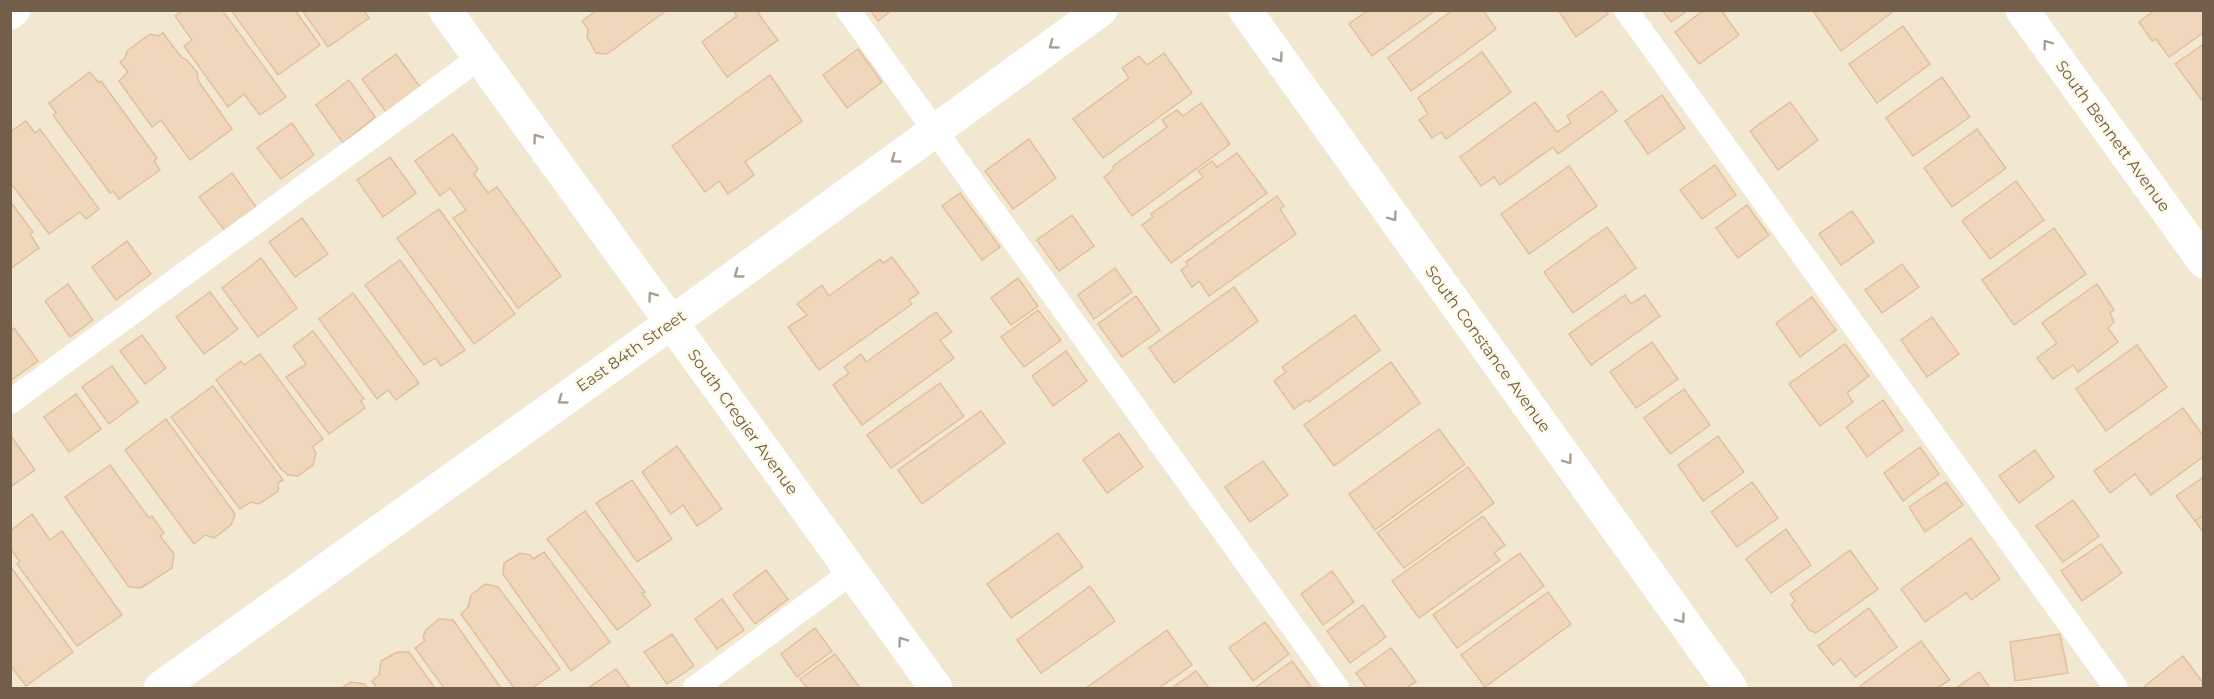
<svg xmlns="http://www.w3.org/2000/svg" width="2214" height="699" font-family="Montserrat,sans-serif">
<style>
.residential{fill:#f2e8d1}
.building{fill:#f0d7bb;stroke:#e1c09c;stroke-width:1.5}
.lines{fill:none;stroke-linecap:round;stroke-linejoin:round}
.service{stroke:#fff;stroke-width:24}
.minor{stroke:#fff;stroke-width:33}
.oneway{stroke:#aa9e92}
.labels{text-anchor:middle;dominant-baseline:central;stroke-width:5;stroke-linejoin:round;paint-order:stroke}
.street-label{font-size:16px;fill:#725e4a;stroke:#fef9e8}
</style>
<rect width="100%" height="100%" fill="#fbf5e3"/>
<rect class="residential" x="11" y="11" width="2192" height="677"/>
<g class="building">
<path d="M183,10H222L286,97L260,115L244,94L228,107L184,46L192,40L175,16Z"/>
<path d="M231,10H295L320,45L278,75Z"/>
<path d="M302,10H364L369,18L328,47Z"/>
<path d="M597,10H667L607,54L596,53L587,37L588,29L582,21Z"/>
<path d="M733,10H761L758,13L778,40L727,77L702,42L737,16Z"/>
<path d="M870,10H892L878,21Z"/>
<path d="M1368,10H1436L1372,56L1349,24Z"/>
<path d="M1453,10H1483L1496,29L1411,91L1388,58Z"/>
<path d="M1558,10H1606L1608,14L1576,37Z"/>
<path d="M1662,10H1688L1671,22Z"/>
<path d="M1704,10H1721L1739,35L1699,64L1675,32Z"/>
<path d="M1895,10L1841,51L1813,11L1814,10Z"/>
<path d="M2155,10H2204V32L2169,57L2156,39L2152,41L2139,22Z"/>
<path d="M1903,26L1930,64L1877,103L1849,64Z"/>
<path d="M163,33L181,57L187,60L197,72L199,82L232,129L190,160L161,120L152,127L119,81L128,72L120,62L125,58L127,51L150,34L158,36Z"/>
<path d="M2204,44V103L2175,64Z"/>
<path d="M858,49L882,82L847,108L823,75Z"/>
<path d="M1482,52L1511,92L1446,139L1441,132L1432,138L1419,120L1428,114L1418,98Z"/>
<path d="M1164,53L1192,93L1103,158L1073,119L1129,78L1122,68L1139,56L1147,65Z"/>
<path d="M396,54L421,88L386,112L362,79Z"/>
<path d="M90,72L99,83L101,81L157,158L154,161L160,170L119,199L113,191L110,193L53,115L56,113L49,103Z"/>
<path d="M770,75L802,121L745,162L754,175L728,194L719,181L705,192L672,146Z"/>
<path d="M1942,77L1970,117L1913,156L1886,118Z"/>
<path d="M349,80L375,117L343,143L316,105Z"/>
<path d="M1602,91L1617,111L1558,154L1553,147L1500,185L1494,177L1481,186L1460,157L1535,102L1557,132L1571,123L1567,116Z"/>
<path d="M1662,95L1685,128L1648,154L1625,121Z"/>
<path d="M1790,102L1818,140L1778,170L1750,131Z"/>
<path d="M1201,103L1230,144L1132,216L1104,177L1114,169L1113,166L1167,127L1162,120L1177,110L1183,116Z"/>
<path d="M26,121L35,133L40,129L99,209L86,219L80,212L49,234L10,182V132Z"/>
<path d="M292,123L314,155L281,179L257,148Z"/>
<path d="M1977,129L2006,168L1952,207L1924,168Z"/>
<path d="M453,134L478,169L474,174L488,193L497,187L561,276L518,308L453,218L466,210L450,188L440,196L415,161Z"/>
<path d="M1029,139L1056,178L1013,209L985,171Z"/>
<path d="M1237,153L1267,193L1171,263L1142,225L1153,217L1151,214L1203,177L1198,171L1212,161L1217,167Z"/>
<path d="M390,157L416,193L383,217L357,180Z"/>
<path d="M1715,165L1736,195L1702,219L1680,190Z"/>
<path d="M1569,166L1597,206L1529,254L1501,214Z"/>
<path d="M232,173L256,207L225,231L199,197Z"/>
<path d="M2016,181L2044,220L1990,259L1962,221Z"/>
<path d="M960,193L1000,247L982,260L942,206Z"/>
<path d="M1277,196L1284,206L1280,209L1296,234L1209,296L1199,281L1192,287L1181,270L1188,265L1186,262Z"/>
<path d="M10,201L33,232L30,234L39,248L10,269Z"/>
<path d="M1747,205L1769,235L1738,258L1716,228Z"/>
<path d="M439,209L515,314L474,344L397,238Z"/>
<path d="M1852,211L1874,242L1841,265L1819,234Z"/>
<path d="M1072,215L1094,246L1059,271L1037,240Z"/>
<path d="M302,218L328,254L295,277L269,242Z"/>
<path d="M1607,227L1636,268L1573,313L1544,272Z"/>
<path d="M2054,228L2086,274L2014,325L1982,280Z"/>
<path d="M127,241L151,274L116,300L92,267Z"/>
<path d="M892,257L919,293L909,300L912,304L819,370L788,327L807,315L797,304L822,285L829,296L880,259L883,263Z"/>
<path d="M261,258L297,308L258,337L222,288Z"/>
<path d="M400,260L465,350L441,366L435,358L424,365L365,285Z"/>
<path d="M1902,264L1919,287L1882,313L1865,290Z"/>
<path d="M1115,268L1132,292L1094,319L1078,295Z"/>
<path d="M1018,278L1038,306L1011,325L991,298Z"/>
<path d="M68,284L93,320L70,337L45,301Z"/>
<path d="M2097,284L2114,310L2110,313L2114,322L2108,328L2118,342L2078,372L2073,365L2053,379L2037,358L2057,343L2042,323Z"/>
<path d="M1234,287L1258,321L1174,383L1149,348Z"/>
<path d="M210,292L238,329L204,354L176,317Z"/>
<path d="M353,293L419,383L396,400L388,390L377,399L319,319Z"/>
<path d="M1625,295L1631,304L1645,295L1660,316L1591,365L1569,334Z"/>
<path d="M1136,296L1160,330L1122,357L1098,324Z"/>
<path d="M1812,297L1836,330L1800,357L1776,323Z"/>
<path d="M1038,310L1061,340L1024,367L1001,337Z"/>
<path d="M936,312L952,332L940,340L954,358L862,425L833,385L849,373L844,367L861,354L866,362Z"/>
<path d="M1355,315L1380,350L1309,402L1307,400L1294,409L1274,381L1286,372L1282,367Z"/>
<path d="M1932,317L1959,354L1927,377L1901,340Z"/>
<path d="M14,328L38,361L10,381V331Z"/>
<path d="M313,331L364,399L361,401L365,408L329,434L286,377L306,364L293,346Z"/>
<path d="M142,335L166,368L145,384L120,351Z"/>
<path d="M1652,342L1678,379L1636,408L1610,372Z"/>
<path d="M1845,344L1869,376L1847,393L1853,402L1820,426L1789,384Z"/>
<path d="M2137,345L2167,387L2106,431L2076,389Z"/>
<path d="M1066,351L1087,381L1053,406L1032,376Z"/>
<path d="M260,354L323,439L312,447L316,453L313,465L298,476L288,475L281,469L216,380L241,361L244,365Z"/>
<path d="M1391,362L1420,403L1334,466L1304,425Z"/>
<path d="M112,366L138,402L109,424L82,387Z"/>
<path d="M940,383L964,416L891,468L867,435Z"/>
<path d="M213,386L283,480L278,483V491L259,504L251,502L240,509L171,417Z"/>
<path d="M1684,389L1710,425L1670,454L1644,418Z"/>
<path d="M76,394L101,429L69,452L44,417Z"/>
<path d="M1883,400L1903,430L1867,457L1846,427Z"/>
<path d="M2183,408L2204,437V456L2151,495L2135,474L2110,493L2094,471Z"/>
<path d="M981,411L1005,443L922,504L898,470Z"/>
<path d="M166,419L235,514L231,525L214,538L205,535L194,544L125,450Z"/>
<path d="M1439,429L1465,464L1375,530L1349,494Z"/>
<path d="M1119,433L1143,467L1107,493L1083,460Z"/>
<path d="M11,436L35,470L10,487V436Z"/>
<path d="M1718,436L1744,472L1703,501L1678,465Z"/>
<path d="M677,446L722,509L697,526L683,505L671,514L642,472Z"/>
<path d="M1920,447L1939,474L1903,501L1884,473Z"/>
<path d="M2035,450L2054,477L2019,503L1999,476Z"/>
<path d="M1263,461L1288,495L1250,522L1225,487Z"/>
<path d="M110,465L149,518L152,516L164,533L160,536L174,554L172,568L141,588L129,587L65,497Z"/>
<path d="M1468,467L1494,503L1404,568L1377,533Z"/>
<path d="M2204,477V515L2195,521L2176,496Z"/>
<path d="M632,480L672,539L637,562L596,503Z"/>
<path d="M1752,482L1778,518L1737,547L1711,512Z"/>
<path d="M1946,482L1963,505L1925,532L1909,507Z"/>
<path d="M2073,500L2099,536L2063,562L2036,526Z"/>
<path d="M585,511L645,592L642,593L651,605L617,630L547,539Z"/>
<path d="M32,514L50,540L62,531L122,615L77,646L17,564L20,562L10,548V531Z"/>
<path d="M2204,515V533L2195,521Z"/>
<path d="M1483,516L1505,545L1494,553L1500,560L1419,618L1392,581Z"/>
<path d="M1786,529L1811,565L1771,593L1746,559Z"/>
<path d="M1058,533L1083,567L1011,618L987,584Z"/>
<path d="M1971,538L2000,579L1971,600L1966,593L1925,622L1901,589Z"/>
<path d="M2101,544L2122,573L2082,601L2061,571Z"/>
<path d="M1850,550L1878,589L1816,633L1809,630L1791,605L1795,601L1790,594Z"/>
<path d="M544,552L610,642L571,671L503,574L504,563L520,553L530,555L533,559Z"/>
<path d="M1520,553L1544,586L1457,648L1433,615Z"/>
<path d="M10,566L73,652L26,686L10,665Z"/>
<path d="M766,570L788,599L755,624L733,595Z"/>
<path d="M1332,571L1354,602L1323,625L1301,594Z"/>
<path d="M485,584L498,587L560,669L532,688H514L461,614L468,607L471,595Z"/>
<path d="M1090,586L1115,621L1041,673L1017,640Z"/>
<path d="M1548,592L1571,624L1485,687L1461,655Z"/>
<path d="M722,599L744,630L717,649L695,619Z"/>
<path d="M1363,605L1386,637L1350,663L1327,631Z"/>
<path d="M1869,608L1897,647L1855,677L1841,659L1833,665L1818,646Z"/>
<path d="M439,619L453,620L501,688H444L415,648L425,641L423,637L426,630Z"/>
<path d="M1265,622L1289,654L1253,681L1229,648Z"/>
<path d="M815,628L832,651L797,677L781,654Z"/>
<path d="M1167,630L1192,665L1159,688H1086Z"/>
<path d="M672,634L694,666L667,684L644,652Z"/>
<path d="M2060,634L2068,673L2015,681L2010,642Z"/>
<path d="M1921,641L1950,680L1937,688H1862L1860,686Z"/>
<path d="M1391,648L1416,682L1406,688H1367L1356,673Z"/>
<path d="M397,652H409L435,688H377L372,681L379,675L381,661Z"/>
<path d="M835,654L860,688H807L800,679Z"/>
<path d="M2183,656L2204,684V688H2146L2145,686Z"/>
<path d="M1292,661L1312,688H1255Z"/>
<path d="M616,669L630,688H588Z"/>
<path d="M1196,671L1209,688H1172Z"/>
<path d="M1979,672L1990,688H1956Z"/>
<path d="M351,682L364,684L368,688H342Z"/>
</g>
<g class="lines">
<g class="service">
<path d="M848,10L1337,688"/>
<path d="M1626,10L2116,688"/>
<path d="M10,402L479,58"/>
<path d="M695,688L852,572"/>
</g>
<g class="minor">
<path d="M445,10L936,688"/>
<path d="M1245,10L1731,688"/>
<path d="M2022,10L2204,262"/>
<path d="M10,13L14,10"/>
<path d="M160,688L671,323L1101,10"/>
</g>
</g>
<defs><path id="oneway-chevron" d="M-2-3.5L2.5 0L-2 3.5" fill="none" stroke-width="1.6" stroke-linecap="round" stroke-linejoin="round" transform="scale(1.5)"/></defs>
<g class="oneway">
<use href="#oneway-chevron" transform="translate(2047 44) rotate(-126)"/>
<use href="#oneway-chevron" transform="translate(1053 45) rotate(144)"/>
<use href="#oneway-chevron" transform="translate(1279 58) rotate(54)"/>
<use href="#oneway-chevron" transform="translate(537 138) rotate(-126)"/>
<use href="#oneway-chevron" transform="translate(895 159) rotate(144)"/>
<use href="#oneway-chevron" transform="translate(1393 217) rotate(54)"/>
<use href="#oneway-chevron" transform="translate(738 274) rotate(144)"/>
<use href="#oneway-chevron" transform="translate(652 296) rotate(-126)"/>
<use href="#oneway-chevron" transform="translate(562 400) rotate(144)"/>
<use href="#oneway-chevron" transform="translate(1568 460) rotate(54)"/>
<use href="#oneway-chevron" transform="translate(1681 619) rotate(54)"/>
<use href="#oneway-chevron" transform="translate(902 641) rotate(-126)"/>
</g>
<g class="labels">
<g class="street-label">
<text transform="translate(2113 136) rotate(54)">South Bennett Avenue</text>
<text transform="translate(1488 349) rotate(54)">South Constance Avenue</text>
<text transform="translate(631 351) rotate(-35)">East 84th Street</text>
<text transform="translate(743 422) rotate(54)">South Cregier Avenue</text>
</g>
</g>
<rect width="2214" height="699" fill="none" stroke="#725e4a" stroke-width="24"/>
</svg>
